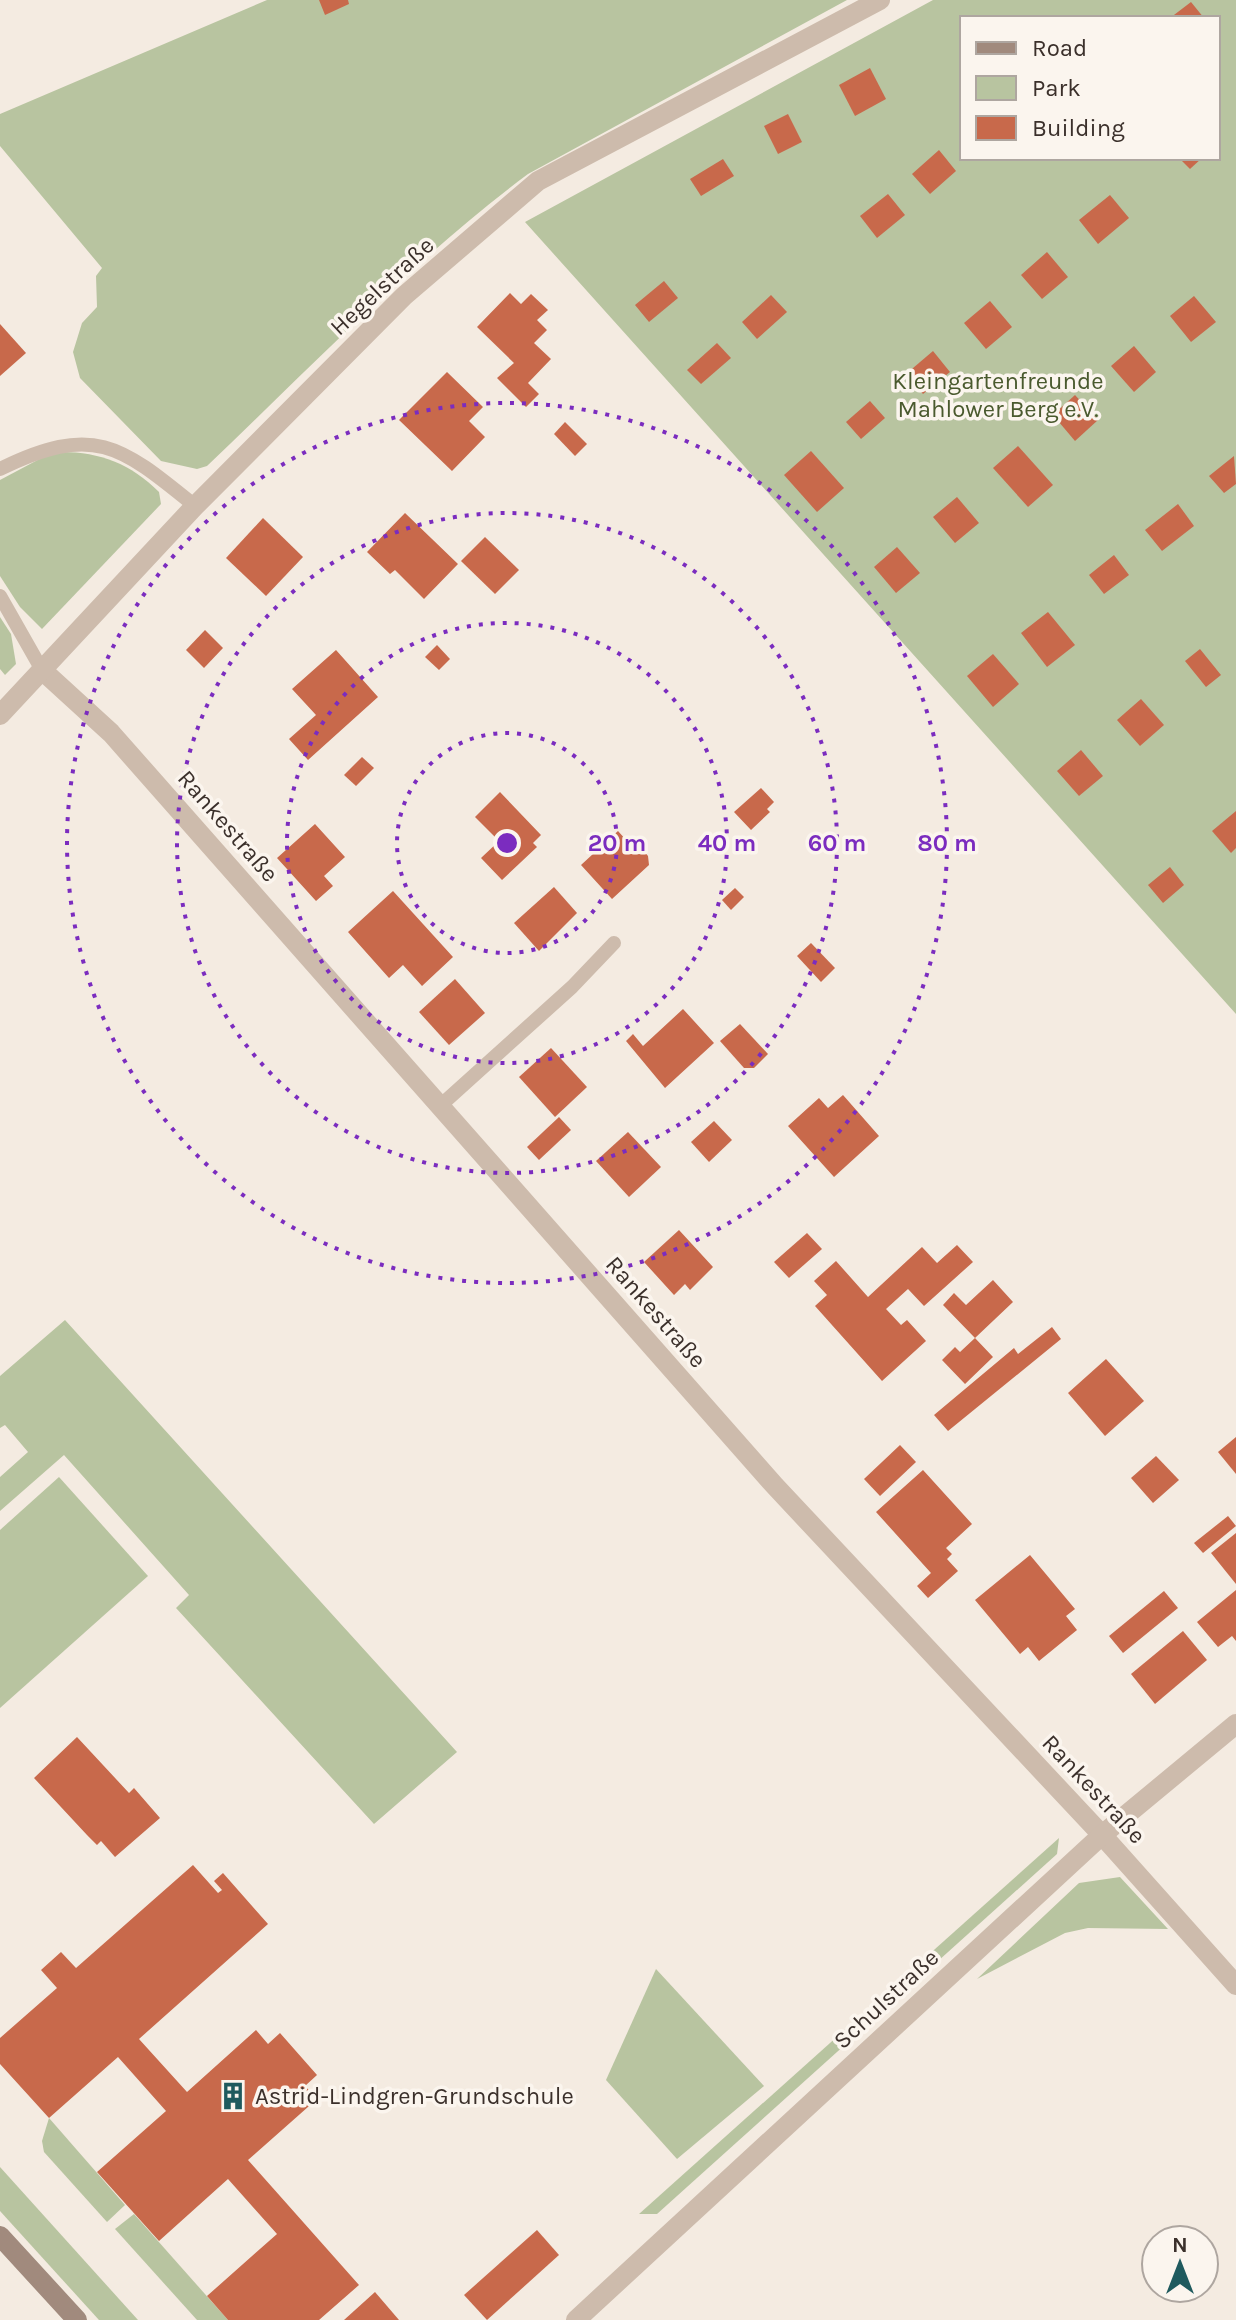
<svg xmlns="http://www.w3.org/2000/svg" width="1236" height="2320" font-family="Karla,sans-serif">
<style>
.green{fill:#b8c4a0;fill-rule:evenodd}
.building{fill:#c8694b}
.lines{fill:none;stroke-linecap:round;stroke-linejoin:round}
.lane{stroke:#cdbbac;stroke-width:14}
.street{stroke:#cdbbac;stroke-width:20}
.secondary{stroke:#a18a7d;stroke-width:20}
.ring{fill:none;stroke:#7b2cbf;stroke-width:4;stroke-dasharray:4 8}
.labels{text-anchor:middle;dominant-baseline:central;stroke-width:7;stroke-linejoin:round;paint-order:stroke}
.street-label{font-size:24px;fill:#3b302b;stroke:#fbf5ee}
.park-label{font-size:24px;fill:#4a5a2e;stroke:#fbf5ee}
.poi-label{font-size:24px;fill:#3b302b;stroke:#fbf5ee;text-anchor:start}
.centre{fill:#7b2cbf;stroke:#fbf5ee;stroke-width:4}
.ring-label{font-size:24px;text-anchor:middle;font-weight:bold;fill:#7b2cbf;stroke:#fbf5ee;stroke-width:7;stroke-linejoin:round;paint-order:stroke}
</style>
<rect width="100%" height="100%" fill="#f4ebe1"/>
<g class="green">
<path d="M267,0H847L528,174C412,261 312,366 207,466L197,469L161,461L80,378L73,352L82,323L97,307L96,276L102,268L0,146V114Z"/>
<path d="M933,0H1236V1014L525,222ZM962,18H1218V158H962Z"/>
<path d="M62,452C100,452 131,464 159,492L161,504L42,629L20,607L0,576V480L47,455Z"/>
<path d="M0,617L11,634L16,664L5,675L0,669Z"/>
<path d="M65,1320L457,1752L374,1824L176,1608L189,1595L64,1455L0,1511V1477L28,1452L5,1425L0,1428V1376Z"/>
<path d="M59,1477L148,1576L0,1708V1530Z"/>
<path d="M1059,1838L1057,1854L657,2214H639Z"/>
<path d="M1120,1877L1168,1929L1088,1928L1065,1933L977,1979L1079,1883Z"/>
<path d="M656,1969L764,2086L677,2159L606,2080Z"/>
<path d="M49,2118L125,2205L107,2222L44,2152L42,2141Z"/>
<path d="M0,2167L138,2320H99L0,2211Z"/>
<path d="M134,2214L228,2320H197L115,2229Z"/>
</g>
<g class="building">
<path d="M319,0H348L349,4L325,15Z"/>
<path d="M1191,2L1204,18H1170Z"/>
<path d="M870,68L886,99L855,116L839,85Z"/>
<path d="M788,114L802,142L778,154L764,126Z"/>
<path d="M939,150L956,171L930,194L912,174Z"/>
<path d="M1179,158H1202L1190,169Z"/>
<path d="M723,159L734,176L701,196L690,179Z"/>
<path d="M888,194L905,215L877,238L860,216Z"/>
<path d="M1110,195L1129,218L1098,244L1079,220Z"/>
<path d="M1047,252L1068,277L1042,299L1021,275Z"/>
<path d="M664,281L678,298L649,322L635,305Z"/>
<path d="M510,293L521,304L531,294L548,310L537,320L547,330L534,343L551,359L528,383L539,394L526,407L497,378L514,363L477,327Z"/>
<path d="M771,295L787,312L757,339L742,322Z"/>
<path d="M1194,296L1216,322L1191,342L1170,316Z"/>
<path d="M990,301L1012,327L986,349L964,323Z"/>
<path d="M0,324L26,353L0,376Z"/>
<path d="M717,343L731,358L701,384L687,370Z"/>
<path d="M1134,346L1156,372L1134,392L1111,366Z"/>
<path d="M933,351L950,372L923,394L906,374Z"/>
<path d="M447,372L483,407L469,421L485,437L452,471L399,420Z"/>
<path d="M1075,395L1098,420L1075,441L1053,415Z"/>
<path d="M870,401L885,418L861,439L846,422Z"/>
<path d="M565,422L587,444L575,456L554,434Z"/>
<path d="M1018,446L1053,485L1028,507L993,468Z"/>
<path d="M811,451L844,488L817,512L784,475Z"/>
<path d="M1234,456L1236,484L1224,493L1209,476Z"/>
<path d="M957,497L979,523L955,543L933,517Z"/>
<path d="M1178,504L1194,526L1162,551L1145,530Z"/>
<path d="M405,513L458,564L424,599L395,570L390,574L367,552Z"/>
<path d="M263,518L303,557L266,596L226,558Z"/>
<path d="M485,537L519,570L495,594L461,561Z"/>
<path d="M897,547L920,573L896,593L874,567Z"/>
<path d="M1114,555L1129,575L1104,594L1089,575Z"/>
<path d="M1048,612L1075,645L1047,667L1021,633Z"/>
<path d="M205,630L223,648L204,668L186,650Z"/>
<path d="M437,645L450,659L439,670L425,657Z"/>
<path d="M1200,649L1221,675L1206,687L1185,661Z"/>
<path d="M336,650L378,697L308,760L289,739L316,715L292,689Z"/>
<path d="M993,654L1019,684L993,707L967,676Z"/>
<path d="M1141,699L1164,725L1140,746L1117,720Z"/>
<path d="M1081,750L1103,776L1079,796L1057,771Z"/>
<path d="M362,757L374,768L356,786L344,775Z"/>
<path d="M761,788L774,802L767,809L770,812L751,830L734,812Z"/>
<path d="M500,792L541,835L533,843L537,847L502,880L481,858L499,841L475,817Z"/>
<path d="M1236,811V848L1231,853L1212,831Z"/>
<path d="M315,824L345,857L324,876L333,886L316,901L277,858Z"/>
<path d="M618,831L635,850H643L648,856L649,865L612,899L581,865Z"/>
<path d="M1170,867L1184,885L1163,903L1148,885Z"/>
<path d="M554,887L577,913L539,951L514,923Z"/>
<path d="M735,888L744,897L731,910L722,900Z"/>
<path d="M393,891L453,957L422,986L403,965L389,978L348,932Z"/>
<path d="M811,943L835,968L821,982L797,956Z"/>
<path d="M455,979L485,1013L449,1045L419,1012Z"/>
<path d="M683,1009L714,1043L665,1088L626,1041L633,1034L643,1046Z"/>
<path d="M740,1024L768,1054L754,1068H744L720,1041Z"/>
<path d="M551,1048L587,1087L555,1117L519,1077Z"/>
<path d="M843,1095L879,1136L834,1177L788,1126L819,1098L828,1108Z"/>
<path d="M559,1117L571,1130L539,1160L527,1147Z"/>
<path d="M714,1121L732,1140L709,1162L691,1142Z"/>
<path d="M628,1132L661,1167L629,1197L596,1161Z"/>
<path d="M679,1230L713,1267L690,1290L685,1284L674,1295L644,1262Z"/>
<path d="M807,1233L822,1249L789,1278L774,1262Z"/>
<path d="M957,1245L973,1262L924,1306L908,1289L886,1309L901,1325L907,1320L926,1341L882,1381L815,1306L827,1295L814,1281L836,1261L868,1297L922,1247L937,1263Z"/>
<path d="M993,1280L1013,1302L975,1338L943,1305L954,1293L966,1305Z"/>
<path d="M1052,1327L1061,1339L948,1431L934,1415L1014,1348L1018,1354Z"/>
<path d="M975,1338L993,1357L965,1384L942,1360L955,1347L960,1352Z"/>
<path d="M1106,1359L1144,1401L1105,1436L1068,1393Z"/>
<path d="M1236,1437V1474L1218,1452Z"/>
<path d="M900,1445L916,1462L880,1496L864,1479Z"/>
<path d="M1156,1456L1179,1480L1153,1503L1131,1478Z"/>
<path d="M923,1470L972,1524L946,1548L952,1554L947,1559L958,1571L928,1598L917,1586L931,1573L876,1512Z"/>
<path d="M1228,1516L1236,1526L1203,1553L1194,1543Z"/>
<path d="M1236,1533V1584L1211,1553Z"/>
<path d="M1030,1555L1075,1609L1066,1616L1077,1630L1039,1661L1028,1647L1020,1654L975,1600Z"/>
<path d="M1236,1590V1641L1232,1636L1218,1647L1197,1622Z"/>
<path d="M1164,1591L1178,1608L1123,1653L1109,1636Z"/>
<path d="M1183,1631L1207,1660L1155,1704L1131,1674Z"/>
<path d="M77,1737L129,1793L134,1788L160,1818L115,1857L101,1841L97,1845L87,1835L34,1778Z"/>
<path d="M193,1865L218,1893L222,1890L214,1881L223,1873L268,1924L139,2039L187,2092L256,2030L268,2044L280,2033L317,2075L305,2086L317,2099L248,2160L359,2285L319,2320H228L207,2296L277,2234L228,2179L159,2241L97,2172L166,2111L118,2057L49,2118L0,2064V2038L57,1988L41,1970L61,1952L76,1968Z"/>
<path d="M537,2230L559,2255L487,2320L464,2295Z"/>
<path d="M375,2292L399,2320H344Z"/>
</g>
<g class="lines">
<g class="lane">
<path d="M0,469C94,423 120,445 195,506"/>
<path d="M0,596L42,670"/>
<path d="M440,1106L572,987L614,943"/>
</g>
<g class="street">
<path d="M42,670L111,733L775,1486L1102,1835L1236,1985"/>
<path d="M0,715L195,506L404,296L538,181L880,0"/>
<path d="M576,2320L1102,1835L1236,1724"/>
</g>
<path class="secondary" d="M0,2236L77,2320"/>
</g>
<g class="ring">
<circle cx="507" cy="843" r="110"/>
<circle cx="507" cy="843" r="220"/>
<circle cx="507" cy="843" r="330"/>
<circle cx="507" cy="843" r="440"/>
</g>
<defs>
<symbol id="building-bare" viewBox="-9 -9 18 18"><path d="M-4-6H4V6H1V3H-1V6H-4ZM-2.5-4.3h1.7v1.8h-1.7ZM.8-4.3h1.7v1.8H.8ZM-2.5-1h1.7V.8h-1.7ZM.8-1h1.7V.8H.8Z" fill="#1f5a5e" stroke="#fbf5ee" stroke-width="2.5" paint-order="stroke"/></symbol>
</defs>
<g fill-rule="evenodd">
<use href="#building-bare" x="213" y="2076" width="40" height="40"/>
</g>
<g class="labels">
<g class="street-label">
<text transform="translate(382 286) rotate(-43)">Hegelstraße</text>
<text transform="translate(228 826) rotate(49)">Rankestraße</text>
<text transform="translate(656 1312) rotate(49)">Rankestraße</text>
<text transform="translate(1094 1789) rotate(47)">Rankestraße</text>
<text transform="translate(886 1999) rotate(-43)">Schulstraße</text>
</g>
<g class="park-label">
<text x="998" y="381">Kleingartenfreunde<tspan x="998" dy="28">Mahlower Berg e.V.</tspan></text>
</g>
<g class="poi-label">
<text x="255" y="2096">Astrid-Lindgren-Grundschule</text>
</g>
</g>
<circle cx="507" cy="843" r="12" class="centre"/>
<g class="ring-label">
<text x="617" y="851">20 m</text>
<text x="727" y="851">40 m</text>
<text x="837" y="851">60 m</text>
<text x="947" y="851">80 m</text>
</g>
<rect x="960" y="16" width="260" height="144" fill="#fbf5ee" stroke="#aea6a0" stroke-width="2"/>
<rect x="976" y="42" width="40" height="12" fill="#a18a7d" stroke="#aea6a0" stroke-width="2"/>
<text x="1032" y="56" font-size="24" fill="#3b302b">Road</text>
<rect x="976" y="76" width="40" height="24" fill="#b8c4a0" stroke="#aea6a0" stroke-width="2"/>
<text x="1032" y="96" font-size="24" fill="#3b302b">Park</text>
<rect x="976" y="116" width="40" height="24" fill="#c8694b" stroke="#aea6a0" stroke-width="2"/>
<text x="1032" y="136" font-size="24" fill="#3b302b">Building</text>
<g transform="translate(1180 2264)"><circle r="38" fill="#fbf5ee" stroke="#aea6a0" stroke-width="2"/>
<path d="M0-6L14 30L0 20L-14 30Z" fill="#1f5a5e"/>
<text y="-12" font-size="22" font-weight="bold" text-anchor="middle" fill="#3b302b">N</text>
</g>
</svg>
